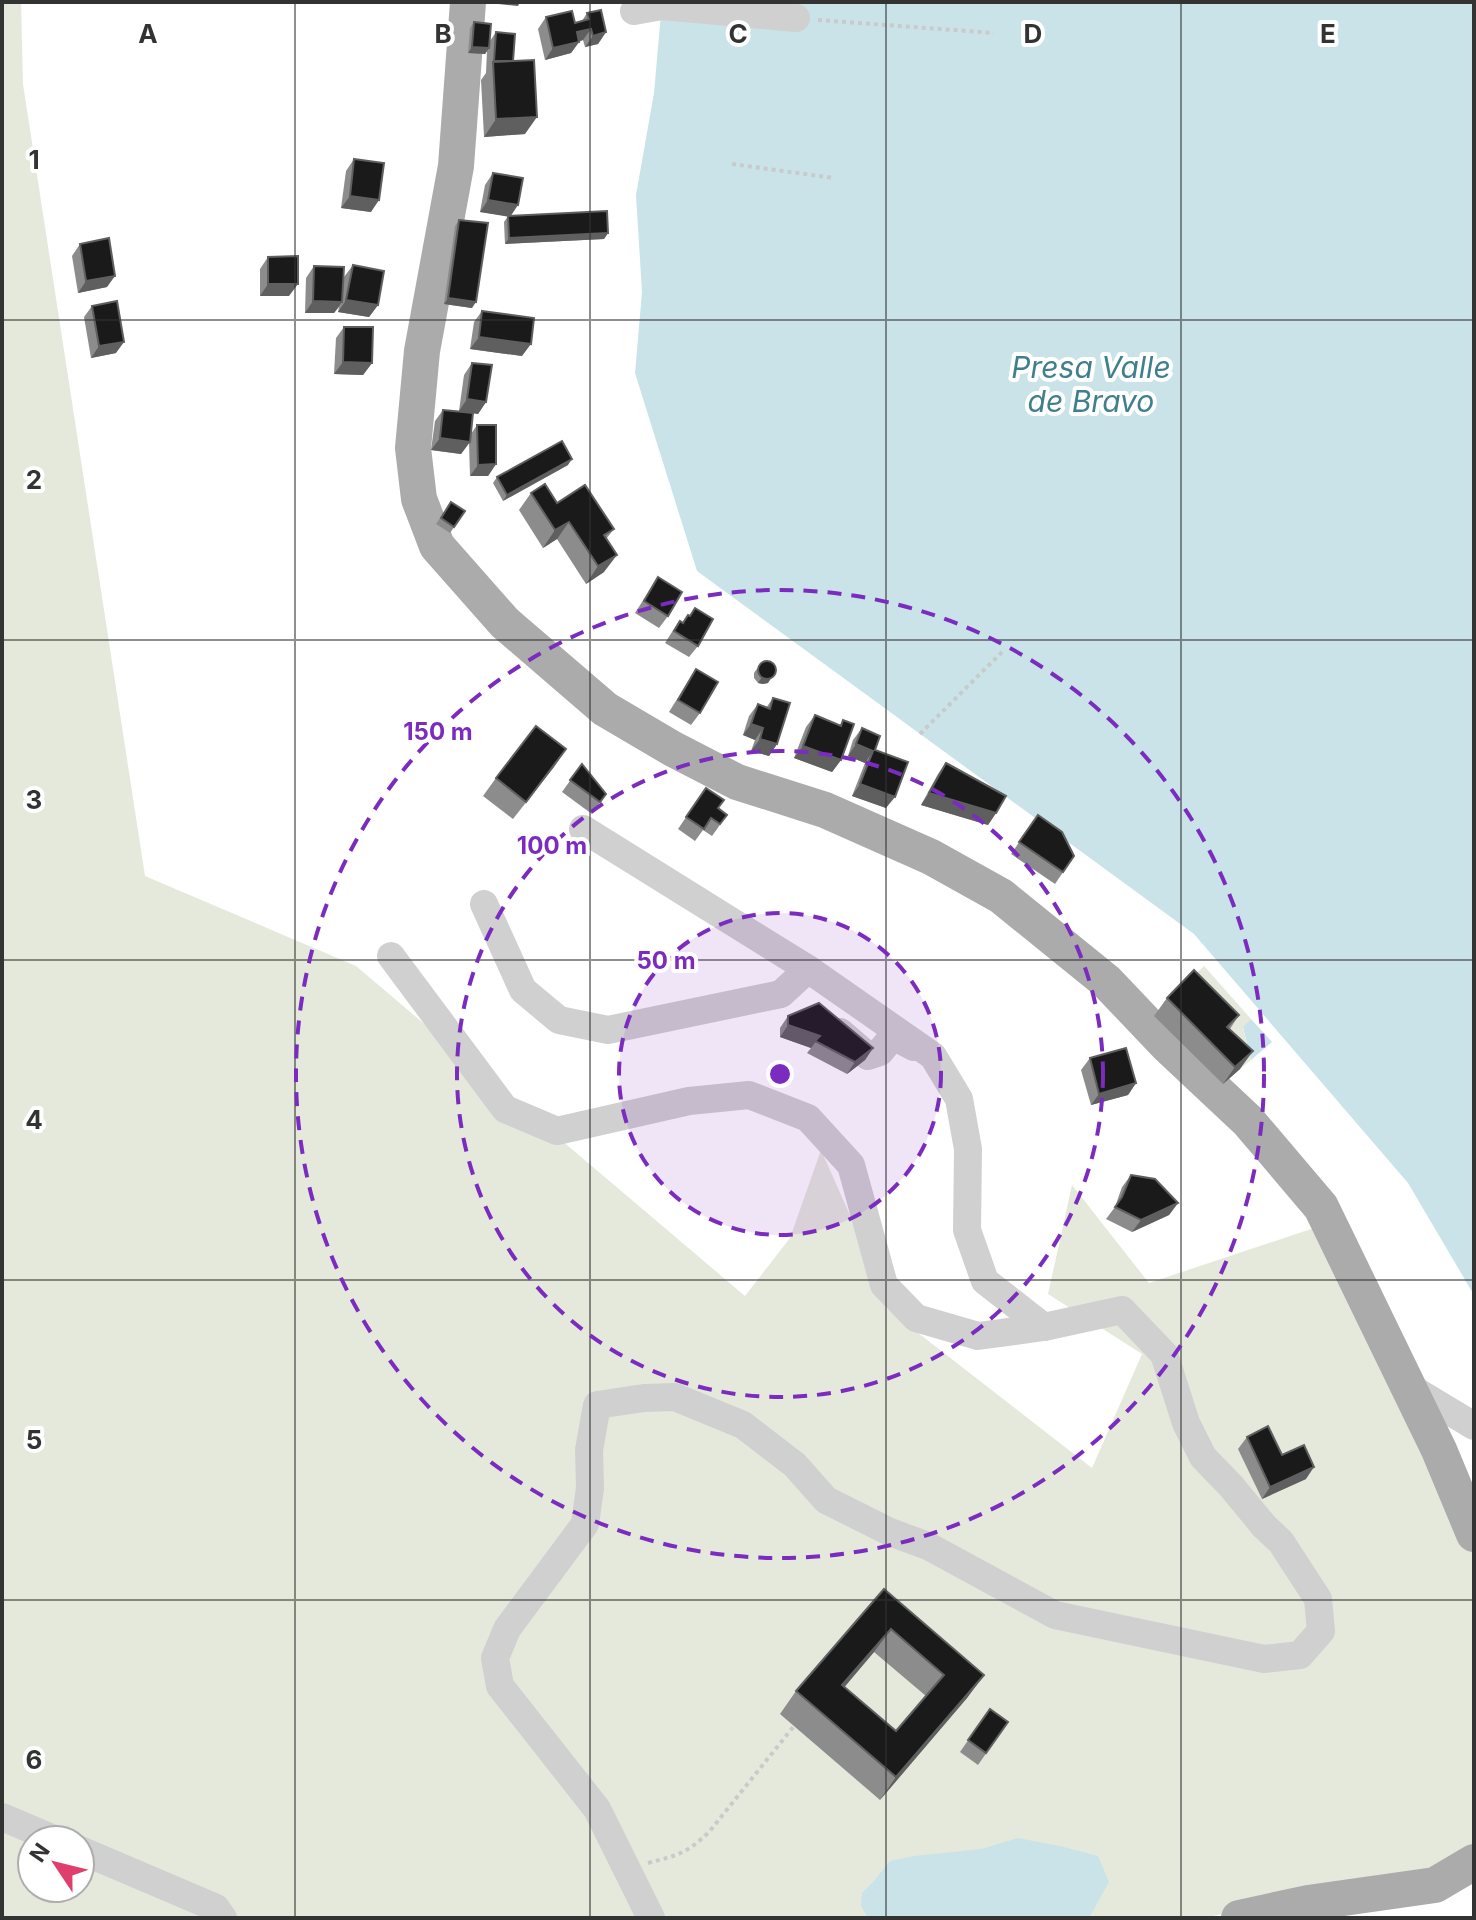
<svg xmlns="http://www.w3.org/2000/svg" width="1476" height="1920" font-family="Inter,sans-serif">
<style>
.green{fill:#e5e9dc;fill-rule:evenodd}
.water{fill:#c9e3e9}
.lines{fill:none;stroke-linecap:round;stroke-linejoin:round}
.path{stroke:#cacaca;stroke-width:4;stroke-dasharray:4 4;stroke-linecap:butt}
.minor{stroke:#d0d0d0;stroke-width:28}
.major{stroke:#ababab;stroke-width:36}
.wall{fill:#8c8c8c;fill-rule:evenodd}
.shaded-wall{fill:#5f5f5f}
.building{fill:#1a1a1a;stroke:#5f5f5f;stroke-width:2;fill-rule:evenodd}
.grid{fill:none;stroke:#333;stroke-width:2;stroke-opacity:0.55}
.ring{fill:none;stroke:#7b2cbf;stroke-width:4;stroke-dasharray:14 10}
.labels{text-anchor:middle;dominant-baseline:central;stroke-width:8;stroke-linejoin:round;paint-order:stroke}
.water-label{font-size:30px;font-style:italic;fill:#407f8c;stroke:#fff}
.grid-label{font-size:26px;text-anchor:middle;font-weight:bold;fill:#333;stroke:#fff;stroke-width:8;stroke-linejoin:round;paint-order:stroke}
.centre{fill:#7b2cbf;stroke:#fff;stroke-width:4}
.ring-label{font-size:24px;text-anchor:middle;font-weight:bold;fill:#7b2cbf;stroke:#fff;stroke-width:8;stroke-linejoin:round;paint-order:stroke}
</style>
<rect width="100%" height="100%" fill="#fff"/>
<g class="green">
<path d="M2,2H21L23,84L145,876L356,966L745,1296L790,1238L821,1150L877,1276L886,1308L1092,1468L1142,1354L1048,1294L1072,1185L1149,1283L1317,1227L1433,1468L1474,1557V1846L1437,1871L1203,1918H2ZM32,1840H80V1888H32Z"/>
<path d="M1204,966L1251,1019L1243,1028L1251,1060L1240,1069L1182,988Z"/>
</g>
<g class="water">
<path d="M662,2H1474V1295L1408,1183L1194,934L697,571L635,373L642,292L636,195L654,93Z"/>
<path d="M1251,1019L1272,1042L1251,1060L1243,1027Z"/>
<path d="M1018,1838L1060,1846L1098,1856L1109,1882L1089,1918H868L861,1906L862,1893L874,1881L890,1861L914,1856L981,1849Z"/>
</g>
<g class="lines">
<g class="path">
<path d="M818,20L994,33"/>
<path d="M732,164L834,178"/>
<path d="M920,734L1003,651"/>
<path d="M648,1863C678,1855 686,1854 709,1832L794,1726"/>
</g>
<g class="minor">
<path d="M634,11L662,6L796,18"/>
<path d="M583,829L808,969L933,1056L959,1099L968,1149L967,1230L985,1281L1044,1327"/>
<path d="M484,904L523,990L559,1020L608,1030L781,994L808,969"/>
<path d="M391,956L505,1109L557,1131L689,1101L749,1095L808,1118L851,1165L884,1285L916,1318L978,1336L1044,1327L1122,1310L1164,1354L1186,1423L1203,1457L1231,1486L1264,1526L1281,1542L1318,1599L1321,1631L1300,1655L1264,1659L1055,1615L928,1546L890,1532L826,1500L795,1465L743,1425L675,1397L644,1398L597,1405L589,1450L590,1488L585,1524L507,1629L495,1658L500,1686L597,1809L651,1918"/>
<path d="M840,1032L868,1056L880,1052L893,1036L914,1047"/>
<path d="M1406,1385L1474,1426"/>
<path d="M2,1817L56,1840"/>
<path d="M80,1850L216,1908L223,1918"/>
</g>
<g class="major">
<path d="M468,2L456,166L422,351L413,448L419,499L437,546L505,623L605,709L673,749L737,782L825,810L931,857L1001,896L1106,981L1167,1045L1248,1121L1321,1207L1439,1450L1474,1534"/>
<path d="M1239,1918L1308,1903L1435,1885L1474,1862"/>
</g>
</g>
<g class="wall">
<path d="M587,13L606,32L598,44L585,47L583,40L579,42L571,53L545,60L538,29L546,17L575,23L582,21Z"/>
<path d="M474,22L490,41L496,32L513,61L525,134L484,137L481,80L486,73L487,51L485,54L468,53L470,28Z"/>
<path d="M354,159L371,212L341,208L346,171Z"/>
<path d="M493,173L511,216L608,233L604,239L505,244L504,222L508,216L480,212L485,185Z"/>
<path d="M459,220L472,308L444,304L455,226Z"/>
<path d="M80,244L107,287L78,293L72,256Z"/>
<path d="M268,257L289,296H260V269Z"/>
<path d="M353,265L378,305L369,317L338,312L339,307L334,313H305L306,278L314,266L343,283L344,277Z"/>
<path d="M92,306L116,353L91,358L84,317Z"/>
<path d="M482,311L522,356L470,349L474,322Z"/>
<path d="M344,327L372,363L363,375L334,374L336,338Z"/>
<path d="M472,363L486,402L478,414L459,411L464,375Z"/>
<path d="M443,410L471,434L477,425L496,464L488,476H470L469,443L461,454L431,450L435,421Z"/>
<path d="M568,465L503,501L493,483L497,477Z"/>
<path d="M531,493L557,503L614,529L606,539L604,572L586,584L557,539L543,548L519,510Z"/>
<path d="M451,502L465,511L450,533L436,524Z"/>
<path d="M658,577L668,616L659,628L635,613Z"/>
<path d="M688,615L698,646L689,657L665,643L679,621L682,623Z"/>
<path d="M761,663L768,683L763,684L758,683L754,678V673Z"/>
<path d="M696,669L700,713L691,725L669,712Z"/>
<path d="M773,698L777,744L769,756L751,751L755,740L743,735L749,716L758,704L766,708Z"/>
<path d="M815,715L840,725L843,720L841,760L832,772L794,758L806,727Z"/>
<path d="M862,728L875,750L886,808L852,796L865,763L848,756L853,740Z"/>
<path d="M566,749L513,819L483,796L496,778Z"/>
<path d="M946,763L996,813L988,825L921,805L938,774Z"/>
<path d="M582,764L606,794L592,814L562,792Z"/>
<path d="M706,788L718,808L727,815L712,836L703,830L695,841L678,829Z"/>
<path d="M1038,815L1074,856L1055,884L1011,854Z"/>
<path d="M1167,998L1239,1015L1230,1029L1240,1069L1223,1084L1154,1016Z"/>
<path d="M788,1016L873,1048L865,1060L847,1074L807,1053L811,1048L780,1037V1028Z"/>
<path d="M1090,1058L1136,1083L1128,1095L1091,1105L1081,1070Z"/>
<path d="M1131,1175L1178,1203L1169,1215L1132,1232L1106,1219L1115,1207L1122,1187Z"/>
<path d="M1247,1437L1282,1455L1306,1479L1262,1499L1238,1449Z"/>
<path d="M884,1589L984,1675L967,1698L880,1800L780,1714L796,1691ZM874,1652L926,1696L896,1731L844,1687Z"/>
<path d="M990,1709L1008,1722L978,1765L960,1752Z"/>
</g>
<g class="shaded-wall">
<path d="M480,2H520L518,6Z"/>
<path d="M591,29L583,40L569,44L577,32Z"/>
<path d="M606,32L598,44L585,47L593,36Z"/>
<path d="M579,42L571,53L545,60L553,48Z"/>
<path d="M472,47L489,48L485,54L468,53Z"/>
<path d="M537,117L525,134L484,137L496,119Z"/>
<path d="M350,196L379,200L371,212L341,208Z"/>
<path d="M488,200L518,205L510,217L480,212Z"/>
<path d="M608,233L604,239L505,244L509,238Z"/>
<path d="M115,276L107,287L78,293L86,281Z"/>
<path d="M268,284H298L289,296H260Z"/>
<path d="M448,298L476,302L472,308L444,304Z"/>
<path d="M346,300L378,305L369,317L338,312Z"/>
<path d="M313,301L342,302L334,313H305Z"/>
<path d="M479,337L531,344L522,356L470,349Z"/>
<path d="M124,342L116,353L91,358L99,346Z"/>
<path d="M343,362L372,363L363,375L334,374Z"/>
<path d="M467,399L486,402L478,414L459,411Z"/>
<path d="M440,438L470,442L461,454L431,450Z"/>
<path d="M572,459L568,465L503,501L507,495Z"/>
<path d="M496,464L488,476H470L478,465Z"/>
<path d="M569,522L557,539L543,548L555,530Z"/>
<path d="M617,555L604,572L586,584L598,566Z"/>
<path d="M762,677H772L768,683L763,684L758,683Z"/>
<path d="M751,724L763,728L755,740L743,735Z"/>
<path d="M760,739L777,744L769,756L751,751Z"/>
<path d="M856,744L873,751L865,763L848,756Z"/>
<path d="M803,746L841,760L832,772L794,758Z"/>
<path d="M566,749L554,767L513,819L526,802Z"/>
<path d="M860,784L895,797L886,808L852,796Z"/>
<path d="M929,793L996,813L988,825L921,805Z"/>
<path d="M788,1025L820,1036L811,1048L780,1037Z"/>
<path d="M873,1048L865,1060L847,1074L855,1062Z"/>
<path d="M1253,1051L1240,1069L1223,1084L1235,1067Z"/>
<path d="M1136,1083L1128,1095L1091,1105L1099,1094Z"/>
<path d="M1178,1203L1169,1215L1132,1232L1141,1220Z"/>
<path d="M1314,1467L1306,1479L1262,1499L1270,1487Z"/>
<path d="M891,1629L874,1652L826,1709L842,1685Z"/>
<path d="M984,1675L967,1698L880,1800L896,1777Z"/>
</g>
<g class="building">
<path d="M601,10L606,32L593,36L591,29L577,32L579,42L553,48L546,17L572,11L575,23L589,19L587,13Z"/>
<path d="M474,22L491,24L489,48L472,47Z"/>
<path d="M496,32L515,34L513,61H494Z"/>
<path d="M534,60L537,117L496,119L493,62Z"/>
<path d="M354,159L384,163L379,200L350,196Z"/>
<path d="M493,173L523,178L518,205L488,200Z"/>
<path d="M607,211L608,233L509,238L508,216Z"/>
<path d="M459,220L488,223L476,302L448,298Z"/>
<path d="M109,238L115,276L86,281L80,244Z"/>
<path d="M298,256V284H268V257Z"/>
<path d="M353,265L384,271L378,305L346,300Z"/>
<path d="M314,266L344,267L342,302L313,301Z"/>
<path d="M117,301L124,342L99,346L92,306Z"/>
<path d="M482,311L534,318L531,344L479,337Z"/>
<path d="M344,327H373L372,363L343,362Z"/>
<path d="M472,363L492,365L486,402L467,399Z"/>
<path d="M443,410L473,413L470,442L440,438Z"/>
<path d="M477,425H496V464L478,465Z"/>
<path d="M562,441L572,459L507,495L497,477Z"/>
<path d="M545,484L557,503L585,485L614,529L604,535L617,555L598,566L569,522L555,530L531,493Z"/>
<path d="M451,502L465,511L454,527L441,518Z"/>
<path d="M658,577L682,592L668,616L644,601Z"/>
<path d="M695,608L713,619L698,646L674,631L680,621L683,623L688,615L690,616Z"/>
<circle cx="767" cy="670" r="9"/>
<path d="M696,669L718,682L700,713L678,700Z"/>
<path d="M773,698L790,703L777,744L760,739L763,728L751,724L758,704L770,709Z"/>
<path d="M815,715L841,726L843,720L854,724L841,760L803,746Z"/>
<path d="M536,726L566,749L526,802L496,778Z"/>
<path d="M862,728L880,736L875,750L908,762L895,797L860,784L873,751L856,744Z"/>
<path d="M946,763L1006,796L996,813L929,793Z"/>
<path d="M582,764L606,794L600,802L570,780Z"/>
<path d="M706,788L724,800L718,808L727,815L720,824L711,818L704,829L686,817Z"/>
<path d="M1038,815L1062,832L1074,856L1063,872L1019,842Z"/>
<path d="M1194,970L1239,1015L1227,1027L1253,1051L1235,1067L1167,998Z"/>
<path d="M819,1003L873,1048L855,1062L815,1041L820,1036L788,1025V1016Z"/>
<path d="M1126,1048L1136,1083L1099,1094L1090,1058Z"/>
<path d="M1131,1175L1155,1179L1178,1203L1141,1220L1115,1207L1122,1197Z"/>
<path d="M1268,1426L1282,1455L1304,1445L1314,1467L1270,1487L1247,1437Z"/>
<path d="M884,1589L984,1675L896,1777L796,1691ZM891,1629L944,1675L896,1731L842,1685Z"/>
<path d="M990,1709L1008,1722L986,1753L968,1740Z"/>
</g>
<path class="grid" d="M295,2V1918M590,2V1918M886,2V1918M1181,2V1918M2,320H1474M2,640H1474M2,960H1474M2,1280H1474M2,1600H1474"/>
<circle cx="780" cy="1074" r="161" fill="#7b2cbf" fill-opacity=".12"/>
<g class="ring">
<circle cx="780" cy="1074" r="161"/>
<circle cx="780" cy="1074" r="323"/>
<circle cx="780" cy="1074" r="484"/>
</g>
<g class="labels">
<g class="water-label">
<text x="1091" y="367">Presa Valle<tspan x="1091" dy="34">de Bravo</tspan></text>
</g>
</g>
<g class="grid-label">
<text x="148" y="43">A</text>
<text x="443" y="43">B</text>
<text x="738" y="43">C</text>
<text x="1033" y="43">D</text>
<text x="1328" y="43">E</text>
<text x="34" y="169">1</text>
<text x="34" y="489">2</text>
<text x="34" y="809">3</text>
<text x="34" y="1129">4</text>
<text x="34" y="1449">5</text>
<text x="34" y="1769">6</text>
</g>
<circle cx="780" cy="1074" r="12" class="centre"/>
<g class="ring-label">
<text x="438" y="740">150 m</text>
<text x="552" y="854">100 m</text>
<text x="666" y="969">50 m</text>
</g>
<rect width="1476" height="1920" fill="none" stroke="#333333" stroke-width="8"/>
<g transform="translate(56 1864) rotate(305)"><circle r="38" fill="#ffffff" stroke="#adadad" stroke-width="2"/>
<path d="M0-6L14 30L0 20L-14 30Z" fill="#e03e6c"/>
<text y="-12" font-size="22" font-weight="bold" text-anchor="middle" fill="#333333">N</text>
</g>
</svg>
